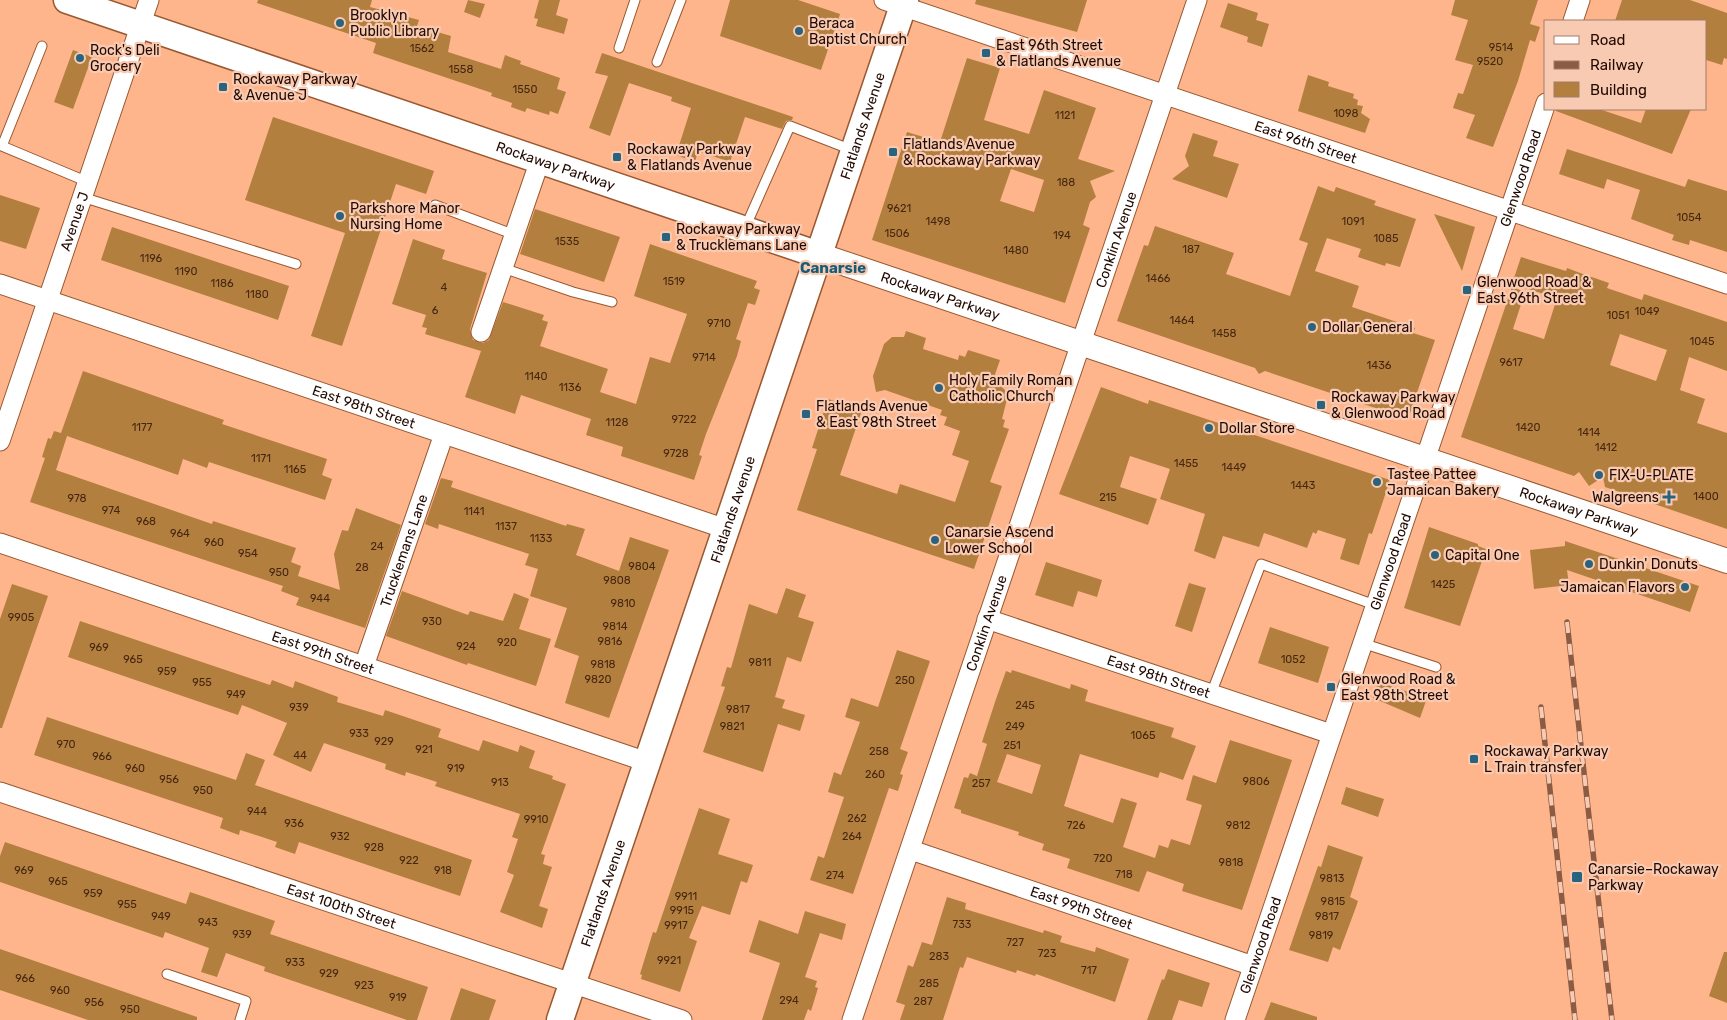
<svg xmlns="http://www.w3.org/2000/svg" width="1727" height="1020" font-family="Rubik,sans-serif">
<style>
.building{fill:#b27f3f;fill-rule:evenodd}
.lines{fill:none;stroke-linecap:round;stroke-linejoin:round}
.service-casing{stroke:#995830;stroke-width:11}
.minor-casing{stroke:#995830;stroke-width:21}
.tertiary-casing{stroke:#995830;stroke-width:26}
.secondary-casing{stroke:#995830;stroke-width:29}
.service{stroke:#fff;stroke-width:9}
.minor{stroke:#fff;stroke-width:19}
.tertiary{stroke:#fff;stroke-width:24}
.secondary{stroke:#fff;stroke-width:26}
.rail-casing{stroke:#8b5b43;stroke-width:5.5}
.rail{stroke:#f8cab2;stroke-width:4;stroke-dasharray:11;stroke-linecap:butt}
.poi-dot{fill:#2a637d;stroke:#f8cab2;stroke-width:2}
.labels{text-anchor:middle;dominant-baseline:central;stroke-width:4.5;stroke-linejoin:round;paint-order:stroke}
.number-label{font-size:11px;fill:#462610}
.poi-label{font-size:14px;fill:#220900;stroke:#f8cab2;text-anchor:start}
.street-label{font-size:14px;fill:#220900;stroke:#f8cab2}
.neighbourhood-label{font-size:15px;font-weight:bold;fill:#165c78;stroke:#f8cab2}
</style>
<rect width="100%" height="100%" fill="#ffb58c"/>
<g class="building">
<path d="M258,0H372L370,7L419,20L417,26L451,36L448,52L501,69L505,55L521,61L520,64L560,78L557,89L566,92L558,114L550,111L549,115L527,108L525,112L511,107L512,103L491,96L492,93L373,53L376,43L257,3Z"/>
<path d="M468,0L485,4L480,18L464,12Z"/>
<path d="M539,0H560L556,15L568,19L564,34L536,26L538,19L534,18Z"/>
<path d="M730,0H798L840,14L821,70L720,36Z"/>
<path d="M976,0H1087L1077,32L975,4Z"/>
<path d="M1455,0H1538L1530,24L1540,27L1535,42L1530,40L1518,81L1493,147L1466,138L1475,115L1453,108L1458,93L1463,94L1473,65L1455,60L1468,20L1451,15Z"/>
<path d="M1622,0H1690L1727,13V59L1724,58L1722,65L1706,60V21H1615Z"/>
<path d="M1228,3L1258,13L1256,20L1269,24L1262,47L1247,42L1248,37L1220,27Z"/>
<path d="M73,50L92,57L73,109L54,102Z"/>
<path d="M602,53L793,117L792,120L786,121L782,129L745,117L730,162L698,151L695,162L676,155L691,108L671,101L672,97L629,83L610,136L589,128L608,76L595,73Z"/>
<path d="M967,58L1000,68L984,120L1029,134L1044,90L1096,108L1078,159L1115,171L1090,181L1096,197L1090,202L1083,225L1090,228L1065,303L872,240L907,132L940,142ZM1011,169L1044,180L1034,212L1000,201Z"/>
<path d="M1308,75L1329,82L1328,86L1354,94L1353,98L1358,100L1357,105L1363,106L1361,113L1370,119L1365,133L1298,111Z"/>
<path d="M1556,109H1599L1641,123L1646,109H1691L1672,154L1556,111Z"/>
<path d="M273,117L434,171L426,194L396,184L342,346L311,336L345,233L245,200Z"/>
<path d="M1193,133L1218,141L1213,156L1239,164L1227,198L1172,179L1189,166L1185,156Z"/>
<path d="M1567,149L1685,187L1688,179L1727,191V252L1690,240L1689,245L1672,240L1674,235L1631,219L1640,190L1607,179L1604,189L1559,174Z"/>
<path d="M1318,186L1334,192L1336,187L1376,201L1374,205L1416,219L1400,267L1386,263L1385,266L1358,257L1361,249L1327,238L1315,271L1359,286L1352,307L1415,328L1413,333L1435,340L1408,419L1265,371L1259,374L1255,368L1117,321L1144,245L1148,246L1155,226L1234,253L1226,274L1290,296L1308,243L1299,240Z"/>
<path d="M0,195L40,208L26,249L0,241Z"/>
<path d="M535,209L620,237L604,282L520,254Z"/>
<path d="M1434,214L1475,227L1462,271Z"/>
<path d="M112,227L289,286L278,320L101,260Z"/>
<path d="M413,239L445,250L442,259L487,273L470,329L473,340L483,343L489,340L503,302L544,315L542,320L548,322L540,346L608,369L600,392L636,404L650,357L670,363L687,314L634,296L650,244L757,281L754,288L760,290L755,305L748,303L736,339L741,341L737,356L706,434L699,455L702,456L694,480L621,456L623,447L586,435L591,419L521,395L515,414L465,397L481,351L425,334L427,328L422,327L426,315L392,304Z"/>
<path d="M1521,257L1566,271L1567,268L1583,274L1609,283L1607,288L1642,300L1644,294L1727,322V371L1689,357L1680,390L1705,399L1697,423L1727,433V529L1605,487L1603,477L1589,486L1579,472L1574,476L1461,437L1512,287L1525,292L1513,329L1544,339L1557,298L1512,284ZM1620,334L1667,350L1656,381L1610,365Z"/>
<path d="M906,331L926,338L923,349L958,360L959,355L965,357L968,350L1000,360L993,380L1004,389L1008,395L1002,419L1005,420L1003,427L1009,429L990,482L1002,486L974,569L797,510L817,449L812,448L828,399L862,410L840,475L897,494L900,484L955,502L969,461L952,455L960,431L944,425L947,417L940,415L942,410L885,390L876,392L873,376L884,344L892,337H904Z"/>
<path d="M83,371L224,420L222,424L327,459L322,475L332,479L325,500L209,462L207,468L183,459L178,475L67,436L56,470L212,524L213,521L296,548L291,562L301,566L298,576L340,590L334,554L342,530L348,531L356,508L401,525L365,628L296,605L299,598L281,591L283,586L30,502L45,458L42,457L48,438L51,439L54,431L61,433Z"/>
<path d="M1101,387L1148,404L1149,400L1390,480L1372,534L1369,533L1359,565L1340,559L1346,539L1318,530L1316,534L1313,532L1307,548L1264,533L1259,547L1223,536L1215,559L1194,551L1205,514L1160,499L1170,469L1130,456L1120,487L1157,499L1148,525L1059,494Z"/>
<path d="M441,478L453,481L451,487L566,526L567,524L585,529L576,555L619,571L630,537L669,550L609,718L565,703L579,656L554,647L567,608L530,596L538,569L525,565L529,554L439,524L438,529L425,524Z"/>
<path d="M1429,527L1478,544V546L1486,549L1460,626L1404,608Z"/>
<path d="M1565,541L1699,586L1690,612L1567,570L1569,585L1534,589L1530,550L1565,546Z"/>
<path d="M1046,562L1102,580L1097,597L1078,591L1073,607L1035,595Z"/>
<path d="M1189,583L1206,588L1192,632L1175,626Z"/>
<path d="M12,584L48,596L2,728H0V619Z"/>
<path d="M786,588L806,595L798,617L814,622L801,662L787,657L775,697L785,700L782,708L805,715L800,731L778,724L763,772L703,752L725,687L721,686L727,667L731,668L749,604L777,614Z"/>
<path d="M402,591L468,615L470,611L503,621L514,593L529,599L519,629L551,639L536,686L468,663L467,665L386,636Z"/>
<path d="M80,621L270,685L272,680L293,688L295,681L338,697L337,702L383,716L385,710L441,729L438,737L479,751L483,740L518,752L520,745L535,751L529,768L553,776L552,779L566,784L541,854L545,855L543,864L552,867L539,906L548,909L542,928L500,912L514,875L507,872L518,839L512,837L520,814L435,786L437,782L406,772L405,776L385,769L386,764L324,743L311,772L273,755L287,723L242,705L238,715L68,657Z"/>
<path d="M1270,627L1329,647L1318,683L1258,663Z"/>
<path d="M897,650L930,661L900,749L908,752L900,774L903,775L898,791L889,788L853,894L810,880L818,856L824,858L844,797L828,792L834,772L841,775L860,722L845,717L851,698L878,707Z"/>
<path d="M1012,670L1070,689L1071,684L1088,690L1085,701L1174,728L1171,737L1196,746L1183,780L1160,772L1158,778L1080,754L1064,806L1113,823L1121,798L1137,803L1123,847L1155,858L1159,845L1168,848L1171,839L1190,845L1202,805L1186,800L1193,775L1216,783L1230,740L1292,760L1242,910L1182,891L1184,884L1147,871L1139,892L1067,868L1070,859L1042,850L1044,844L1018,835L1019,832L961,813V810L954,808L964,777L968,778L970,773L977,776L987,744L982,742L996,699L1006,671L1011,673ZM1007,754L1041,765L1032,794L997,782Z"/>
<path d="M1378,682L1427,698L1420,718L1373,698Z"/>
<path d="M47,717L236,780L246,753L265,760L255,785L472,860L460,896L299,842L295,854L275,847L277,842L259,836L240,830L239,835L220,828L223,818L34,755Z"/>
<path d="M1346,787L1384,799L1378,817L1341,804Z"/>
<path d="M699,808L730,819L718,854L753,865L747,883L741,881L730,915L702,906L689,938L697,941L680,992L641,979L642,975L640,974L653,932L656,933Z"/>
<path d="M5,842L186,904L190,892L275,921L270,934L428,987L417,1020H407L264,971L265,967L226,953L217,977L201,972L209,948L165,932L163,938L0,882V856Z"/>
<path d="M1328,845L1363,857L1350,897L1358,901L1356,907L1340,950L1333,947L1328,962L1289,950L1318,866L1321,867Z"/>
<path d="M947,897L966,903L965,909L1043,933L1044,930L1062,936L1060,942L1095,952L1096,947L1129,959L1115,1002L1036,974L1035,976L1017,970L1016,973L967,957L963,968L960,967L943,1020H900L905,1005L896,1002L908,965L913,967L922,942L932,945Z"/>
<path d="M805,911L846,924L842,940L820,933L805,977L817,981L815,987L818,988L811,1011L808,1009L804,1020H762L780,963L749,952L759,920L798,934Z"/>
<path d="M0,949L197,1017V1020H88L0,990Z"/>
<path d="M1724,952H1727V1003L1709,996Z"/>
<path d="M1168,969L1210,983L1202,1007L1179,1000L1172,1020H1147L1162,979L1164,980Z"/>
<path d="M461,988L496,1000L489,1020H450Z"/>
<path d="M1271,1002L1317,1017V1020H1264Z"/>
</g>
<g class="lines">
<defs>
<g id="service">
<path d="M42,46L2,146L88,182"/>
<path d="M619,48L635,0"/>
<path d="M657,62L681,0"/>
<path d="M82,197L296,264"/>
<path d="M435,205L515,235"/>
<path d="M745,228L790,126L852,150"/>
<path d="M503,268L573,292L612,302"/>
<path d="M1362,643L1436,667"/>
<path d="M1211,694L1261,564L1375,605"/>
<path d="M167,974L246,1001L240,1020"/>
</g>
<g id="minor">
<path id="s1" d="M884,0L1727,284"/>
<path d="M1573,21L1580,0"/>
<path id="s2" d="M0,284L726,529"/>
<path d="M481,332L540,160"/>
<path id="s3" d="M0,441L149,0"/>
<path id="s4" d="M0,543L647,762"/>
<path id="s5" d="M987,619L1331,734"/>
<path id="s6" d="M364,666L444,434"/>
<path id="s7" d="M0,792L682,1020"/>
<path id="s8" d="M911,850L1253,966"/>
<path id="s9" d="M852,1020L1197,0"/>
<path id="s10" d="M1235,1020L1546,103"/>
</g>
<g id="tertiary">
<path id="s11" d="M819,255L1727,561"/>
</g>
<g id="secondary">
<path id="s12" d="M67,0L819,255"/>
<path id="s13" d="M560,1020L905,0"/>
</g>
</defs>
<use href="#service" class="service-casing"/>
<use href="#minor" class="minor-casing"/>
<use href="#tertiary" class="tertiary-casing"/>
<use href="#secondary" class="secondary-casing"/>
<use href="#service" class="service"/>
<use href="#minor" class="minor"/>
<use href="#tertiary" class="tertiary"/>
<use href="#secondary" class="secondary"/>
<defs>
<g id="rail">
<path d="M1567,622L1612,1020"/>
<path d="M1541,707L1575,1020"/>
</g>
</defs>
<use href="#rail" class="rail-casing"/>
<use href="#rail" class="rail"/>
</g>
<g class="poi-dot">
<circle cx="340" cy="23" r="5"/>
<circle cx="799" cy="31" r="5"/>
<rect x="981" y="48" width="10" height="10" rx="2.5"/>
<circle cx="80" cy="58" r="5"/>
<rect x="218" y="82" width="10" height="10" rx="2.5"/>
<rect x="888" y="147" width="10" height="10" rx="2.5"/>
<rect x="612" y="152" width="10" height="10" rx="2.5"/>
<circle cx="340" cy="216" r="5"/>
<rect x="661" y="232" width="10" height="10" rx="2.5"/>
<rect x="1462" y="285" width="10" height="10" rx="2.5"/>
<circle cx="1312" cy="327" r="5"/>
<circle cx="939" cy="388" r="5"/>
<rect x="1316" y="400" width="10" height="10" rx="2.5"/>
<rect x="801" y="409" width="10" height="10" rx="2.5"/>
<circle cx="1209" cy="428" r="5"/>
<circle cx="1599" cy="475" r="5"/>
<circle cx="1377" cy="482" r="5"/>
<path d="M1666.5 489.5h5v5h5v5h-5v5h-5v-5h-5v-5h5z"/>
<circle cx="935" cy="540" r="5"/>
<circle cx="1435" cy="555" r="5"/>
<circle cx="1589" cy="564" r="5"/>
<circle cx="1685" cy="587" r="5"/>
<rect x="1326" y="682" width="10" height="10" rx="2.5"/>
<rect x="1469" y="754" width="10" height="10" rx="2.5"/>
<rect x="1571" y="871" width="12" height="12" rx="2.5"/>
</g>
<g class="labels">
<g class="number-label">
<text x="1501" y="47">9514</text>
<text x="422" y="48">1562</text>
<text x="1490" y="61">9520</text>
<text x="461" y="69">1558</text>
<text x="525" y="89">1550</text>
<text x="1346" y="113">1098</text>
<text x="1065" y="115">1121</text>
<text x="1066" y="182">188</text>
<text x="899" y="208">9621</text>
<text x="1689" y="217">1054</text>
<text x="938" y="221">1498</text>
<text x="1353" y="221">1091</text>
<text x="897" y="233">1506</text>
<text x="1062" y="235">194</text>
<text x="1386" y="238">1085</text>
<text x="567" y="241">1535</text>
<text x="1191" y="249">187</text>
<text x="1016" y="250">1480</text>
<text x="151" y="258">1196</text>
<text x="186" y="271">1190</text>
<text x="1158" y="278">1466</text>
<text x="674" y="281">1519</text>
<text x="222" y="283">1186</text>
<text x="444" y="287">4</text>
<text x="257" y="294">1180</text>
<text x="435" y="310">6</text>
<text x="1647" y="311">1049</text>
<text x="1618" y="315">1051</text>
<text x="1182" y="320">1464</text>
<text x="719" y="323">9710</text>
<text x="1224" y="333">1458</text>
<text x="1702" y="341">1045</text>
<text x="704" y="357">9714</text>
<text x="1511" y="362">9617</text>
<text x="1379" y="365">1436</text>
<text x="536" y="376">1140</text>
<text x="570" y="387">1136</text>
<text x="684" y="419">9722</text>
<text x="617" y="422">1128</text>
<text x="142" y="427">1177</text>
<text x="1528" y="427">1420</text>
<text x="1589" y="432">1414</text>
<text x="1606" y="447">1412</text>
<text x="676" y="453">9728</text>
<text x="261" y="458">1171</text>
<text x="1186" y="463">1455</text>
<text x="1234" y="467">1449</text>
<text x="295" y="469">1165</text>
<text x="1303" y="485">1443</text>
<text x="1706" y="496">1400</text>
<text x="1108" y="497">215</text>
<text x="77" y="498">978</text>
<text x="111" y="510">974</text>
<text x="474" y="511">1141</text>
<text x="146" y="521">968</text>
<text x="506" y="526">1137</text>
<text x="180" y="533">964</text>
<text x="541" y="538">1133</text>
<text x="214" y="542">960</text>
<text x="377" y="546">24</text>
<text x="248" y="553">954</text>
<text x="642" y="566">9804</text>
<text x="362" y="567">28</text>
<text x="279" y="572">950</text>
<text x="617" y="580">9808</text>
<text x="1443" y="584">1425</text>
<text x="320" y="598">944</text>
<text x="623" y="603">9810</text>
<text x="21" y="617">9905</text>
<text x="432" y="621">930</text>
<text x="615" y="626">9814</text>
<text x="610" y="641">9816</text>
<text x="507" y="642">920</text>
<text x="466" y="646">924</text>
<text x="99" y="647">969</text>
<text x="133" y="659">965</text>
<text x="1293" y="659">1052</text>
<text x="760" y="662">9811</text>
<text x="603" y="664">9818</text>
<text x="167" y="671">959</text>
<text x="598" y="679">9820</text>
<text x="905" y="680">250</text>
<text x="202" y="682">955</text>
<text x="236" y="694">949</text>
<text x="1025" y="705">245</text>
<text x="299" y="707">939</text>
<text x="738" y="709">9817</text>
<text x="732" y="726">9821</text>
<text x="1015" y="726">249</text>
<text x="359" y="733">933</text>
<text x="1143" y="735">1065</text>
<text x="384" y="741">929</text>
<text x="66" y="744">970</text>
<text x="1012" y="745">251</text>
<text x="424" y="749">921</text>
<text x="879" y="751">258</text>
<text x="300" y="755">44</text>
<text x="102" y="756">966</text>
<text x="135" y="768">960</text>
<text x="456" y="768">919</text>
<text x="875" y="774">260</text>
<text x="169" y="779">956</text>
<text x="1256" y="781">9806</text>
<text x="500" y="782">913</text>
<text x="981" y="783">257</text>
<text x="203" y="790">950</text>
<text x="257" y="811">944</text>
<text x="857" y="818">262</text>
<text x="536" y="819">9910</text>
<text x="294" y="823">936</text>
<text x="1076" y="825">726</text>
<text x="1238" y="825">9812</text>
<text x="340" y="836">932</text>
<text x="852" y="836">264</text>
<text x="374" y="847">928</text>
<text x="1103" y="858">720</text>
<text x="409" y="860">922</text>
<text x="1231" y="862">9818</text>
<text x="24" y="870">969</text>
<text x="443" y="870">918</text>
<text x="1124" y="874">718</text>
<text x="835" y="875">274</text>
<text x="1332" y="878">9813</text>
<text x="58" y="881">965</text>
<text x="93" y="893">959</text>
<text x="686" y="896">9911</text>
<text x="1333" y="901">9815</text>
<text x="127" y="904">955</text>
<text x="682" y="910">9915</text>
<text x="161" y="916">949</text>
<text x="1327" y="916">9817</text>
<text x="208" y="922">943</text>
<text x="962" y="924">733</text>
<text x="676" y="925">9917</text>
<text x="242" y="934">939</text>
<text x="1321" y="935">9819</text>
<text x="1015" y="942">727</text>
<text x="1047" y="953">723</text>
<text x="939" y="956">283</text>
<text x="669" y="960">9921</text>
<text x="295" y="962">933</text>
<text x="1089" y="970">717</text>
<text x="329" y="973">929</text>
<text x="25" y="978">966</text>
<text x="929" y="983">285</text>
<text x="364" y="985">923</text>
<text x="60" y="990">960</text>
<text x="398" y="997">919</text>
<text x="789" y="1000">294</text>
<text x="923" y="1001">287</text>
<text x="94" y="1002">956</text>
<text x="130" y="1009">950</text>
</g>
<g class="poi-label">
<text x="350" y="15">Brooklyn<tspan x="350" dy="16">Public Library</tspan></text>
<text x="809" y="23">Beraca<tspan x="809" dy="16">Baptist Church</tspan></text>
<text x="996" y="45">East 96th Street<tspan x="996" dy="16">&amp; Flatlands Avenue</tspan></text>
<text x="90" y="50">Rock's Deli<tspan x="90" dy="16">Grocery</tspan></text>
<text x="233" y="79">Rockaway Parkway<tspan x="233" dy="16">&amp; Avenue J</tspan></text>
<text x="903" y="144">Flatlands Avenue<tspan x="903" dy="16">&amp; Rockaway Parkway</tspan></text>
<text x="627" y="149">Rockaway Parkway<tspan x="627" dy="16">&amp; Flatlands Avenue</tspan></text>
<text x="350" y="208">Parkshore Manor<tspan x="350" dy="16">Nursing Home</tspan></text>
<text x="676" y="229">Rockaway Parkway<tspan x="676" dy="16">&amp; Trucklemans Lane</tspan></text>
<text x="1477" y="282">Glenwood Road &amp;<tspan x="1477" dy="16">East 96th Street</tspan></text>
<text x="1322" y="327">Dollar General</text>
<text x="949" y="380">Holy Family Roman<tspan x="949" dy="16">Catholic Church</tspan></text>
<text x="1331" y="397">Rockaway Parkway<tspan x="1331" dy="16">&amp; Glenwood Road</tspan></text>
<text x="816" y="406">Flatlands Avenue<tspan x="816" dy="16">&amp; East 98th Street</tspan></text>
<text x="1219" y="428">Dollar Store</text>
<text x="1387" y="474">Tastee Pattee<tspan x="1387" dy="16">Jamaican Bakery</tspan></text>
<text x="1609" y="475">FIX-U-PLATE</text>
<text x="1659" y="497" text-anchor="end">Walgreens</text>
<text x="945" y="532">Canarsie Ascend<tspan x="945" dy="16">Lower School</tspan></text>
<text x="1445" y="555">Capital One</text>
<text x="1599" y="564">Dunkin' Donuts</text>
<text x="1675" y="587" text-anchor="end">Jamaican Flavors</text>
<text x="1341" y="679">Glenwood Road &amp;<tspan x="1341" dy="16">East 98th Street</tspan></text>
<text x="1484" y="751">Rockaway Parkway<tspan x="1484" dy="16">L Train transfer</tspan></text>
<text x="1588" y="869">Canarsie–Rockaway<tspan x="1588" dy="16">Parkway</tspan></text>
</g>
<g class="street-label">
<text stroke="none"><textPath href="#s13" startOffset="944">Flatlands Avenue</textPath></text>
<text stroke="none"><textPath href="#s1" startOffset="445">East 96th Street</textPath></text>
<text stroke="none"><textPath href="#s12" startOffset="516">Rockaway Parkway</textPath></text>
<text stroke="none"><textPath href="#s10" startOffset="889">Glenwood Road</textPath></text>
<text stroke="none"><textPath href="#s3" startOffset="232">Avenue J</textPath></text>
<text stroke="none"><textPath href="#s9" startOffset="824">Conklin Avenue</textPath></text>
<text stroke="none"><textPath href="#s11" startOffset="128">Rockaway Parkway</textPath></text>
<text stroke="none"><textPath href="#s2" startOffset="384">East 98th Street</textPath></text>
<text stroke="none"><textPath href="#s13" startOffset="539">Flatlands Avenue</textPath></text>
<text stroke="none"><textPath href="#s11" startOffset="802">Rockaway Parkway</textPath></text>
<text stroke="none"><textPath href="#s6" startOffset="122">Trucklemans Lane</textPath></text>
<text stroke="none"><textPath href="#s10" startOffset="484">Glenwood Road</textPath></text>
<text stroke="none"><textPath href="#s9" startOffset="419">Conklin Avenue</textPath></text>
<text stroke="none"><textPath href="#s4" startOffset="341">East 99th Street</textPath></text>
<text stroke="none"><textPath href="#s5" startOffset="181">East 98th Street</textPath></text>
<text stroke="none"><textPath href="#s13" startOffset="134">Flatlands Avenue</textPath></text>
<text stroke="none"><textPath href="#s7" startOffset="360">East 100th Street</textPath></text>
<text stroke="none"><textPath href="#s8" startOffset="180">East 99th Street</textPath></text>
<text stroke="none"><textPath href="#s10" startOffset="79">Glenwood Road</textPath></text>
</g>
<g class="neighbourhood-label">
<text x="833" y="268">Canarsie</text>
</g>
</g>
<rect x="1544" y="20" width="162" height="90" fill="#f8cab2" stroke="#a27d6b"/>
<rect x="1554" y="36" width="25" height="8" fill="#ffffff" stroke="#a27d6b"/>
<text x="1590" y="45" font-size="15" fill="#220900">Road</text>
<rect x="1554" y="61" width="25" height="8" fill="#8b5b43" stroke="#a27d6b"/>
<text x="1590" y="70" font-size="15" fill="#220900">Railway</text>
<rect x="1554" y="82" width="25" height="15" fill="#b27f3f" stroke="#a27d6b"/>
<text x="1590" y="95" font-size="15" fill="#220900">Building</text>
</svg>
